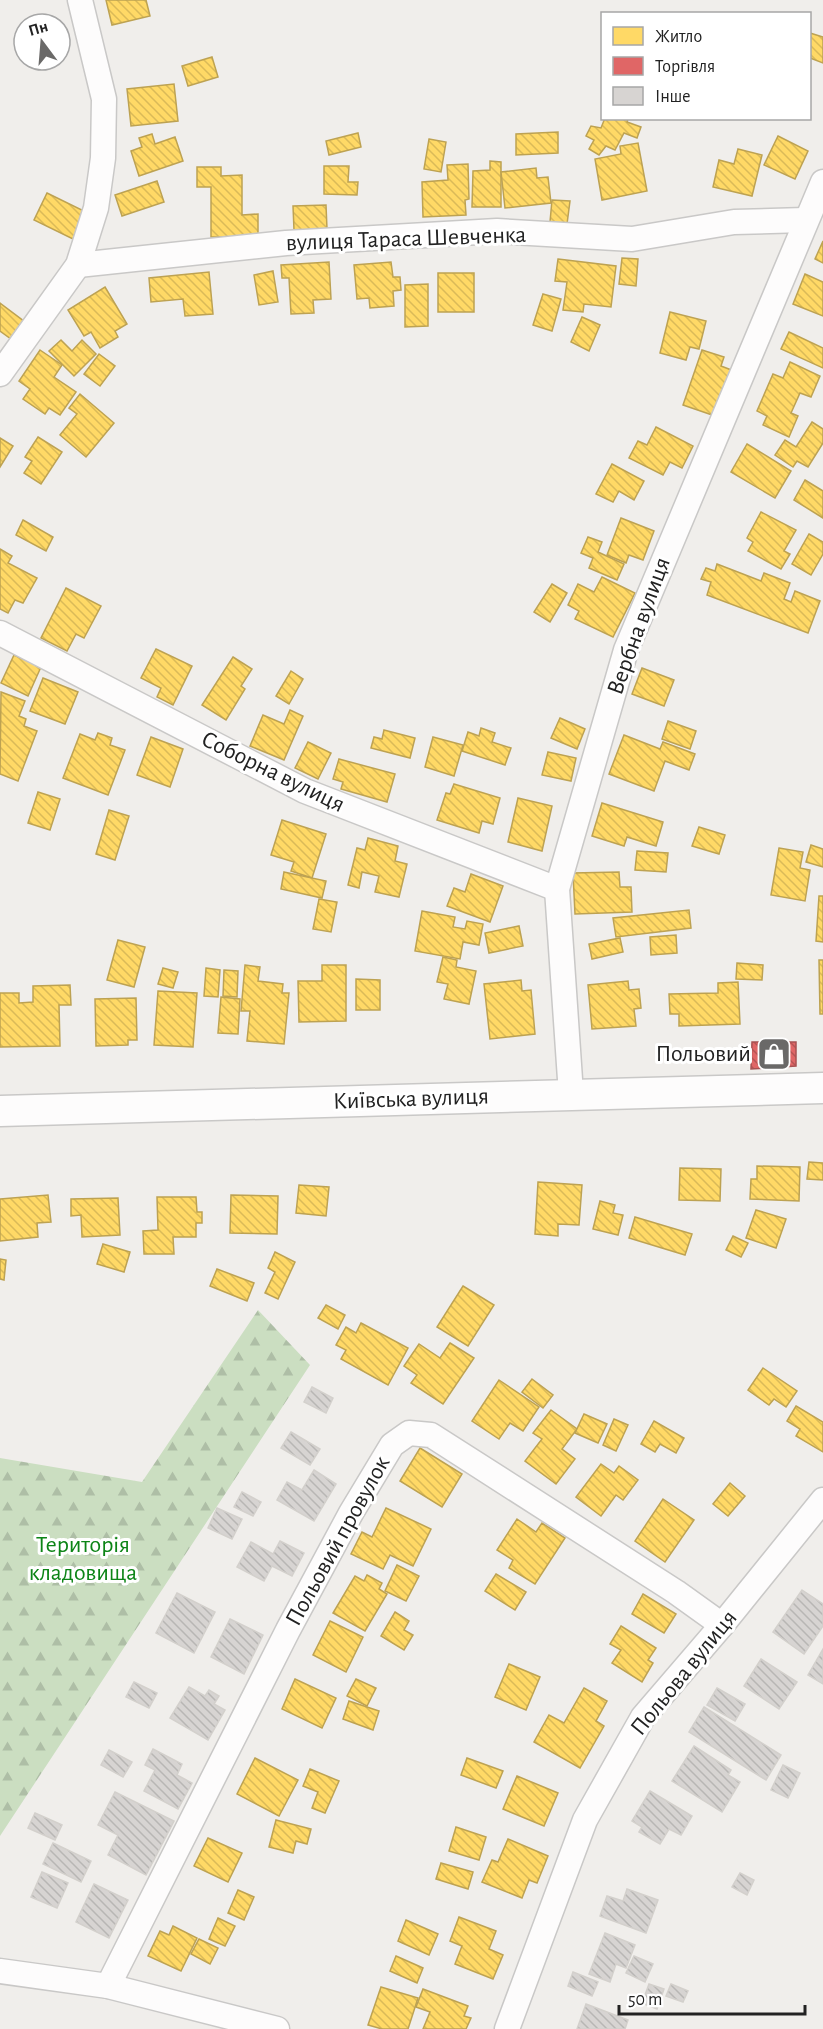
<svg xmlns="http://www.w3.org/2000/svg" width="823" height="2029" font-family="'Alegreya Sans',sans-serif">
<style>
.forest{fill:url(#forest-firs)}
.homes{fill:url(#homes-back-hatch);stroke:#bda252;stroke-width:1.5}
.shops{fill:url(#shops-back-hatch);stroke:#a75252;stroke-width:1.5}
.building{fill:url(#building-back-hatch);stroke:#d3d0cc;stroke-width:1.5}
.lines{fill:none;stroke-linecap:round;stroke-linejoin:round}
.minor-casing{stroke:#c9c8c7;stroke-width:27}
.tertiary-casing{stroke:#c9c8c7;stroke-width:33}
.minor{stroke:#fdfcfc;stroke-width:24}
.tertiary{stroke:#fdfcfc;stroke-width:30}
.labels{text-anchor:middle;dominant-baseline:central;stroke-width:6;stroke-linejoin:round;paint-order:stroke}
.street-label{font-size:24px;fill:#222;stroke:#fff}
.poi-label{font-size:24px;fill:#222;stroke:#fff;text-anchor:end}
.park-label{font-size:24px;fill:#0c8416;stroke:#fff}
</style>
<defs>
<pattern id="forest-firs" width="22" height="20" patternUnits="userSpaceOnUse" patternTransform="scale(1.5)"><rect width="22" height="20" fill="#cbdec1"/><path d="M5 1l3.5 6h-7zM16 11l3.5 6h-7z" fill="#aebea6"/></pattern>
<pattern id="homes-back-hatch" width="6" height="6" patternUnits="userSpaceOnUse" patternTransform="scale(1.5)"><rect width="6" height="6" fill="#ffd966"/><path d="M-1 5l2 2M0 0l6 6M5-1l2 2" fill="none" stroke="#daba58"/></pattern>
<pattern id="shops-back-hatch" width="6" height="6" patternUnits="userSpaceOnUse" patternTransform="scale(1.5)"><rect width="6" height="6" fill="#e06666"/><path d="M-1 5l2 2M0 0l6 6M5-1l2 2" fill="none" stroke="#b55454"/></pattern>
<pattern id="building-back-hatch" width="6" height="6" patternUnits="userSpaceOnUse" patternTransform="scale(1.5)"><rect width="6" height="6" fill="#d7d4d2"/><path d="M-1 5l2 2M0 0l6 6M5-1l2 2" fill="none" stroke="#b8b6b4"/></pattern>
</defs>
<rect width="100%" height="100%" fill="#f0eeeb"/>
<path class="forest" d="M258,1310L310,1365L0,1836V1458L142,1482Z"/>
<g class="homes">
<path d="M106,0H146L150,16L112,25Z"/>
<path d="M810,33L823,37V63L810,58Z"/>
<path d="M212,57L218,77L188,86L182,66Z"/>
<path d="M174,84L178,121L131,126L127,89Z"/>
<path d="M605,118H628L627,122L641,127L637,138L624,133L615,150L606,146L599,155L589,149L594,140L586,136L591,126L601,128Z"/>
<path d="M558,132V153L516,155V134Z"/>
<path d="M358,133L361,147L329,155L326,141Z"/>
<path d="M152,134L155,144L175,137L183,161L139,176L131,151L142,147L139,138Z"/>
<path d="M778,136L808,151L795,179L764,165Z"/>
<path d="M429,139L446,142L441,172L424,169Z"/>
<path d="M638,143L647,191L602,200L595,159L621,154L620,146Z"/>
<path d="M738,149L762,155L752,196L713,187L719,160L734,164Z"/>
<path d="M490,161L501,162V207H472L473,171L490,170Z"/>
<path d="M468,164L469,199L465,200L466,215L423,217L422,182L448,180L447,165Z"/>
<path d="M324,166H349L348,182H358L357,195L324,194Z"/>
<path d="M197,167H221V176L242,175V215L258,214V237H211V187H197Z"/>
<path d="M536,168L537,178L548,177L551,203L505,208L501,172Z"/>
<path d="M157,181L164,202L122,216L115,195Z"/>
<path d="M47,193L86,212L73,239L34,220Z"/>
<path d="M552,200L570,201L567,224L550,222Z"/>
<path d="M326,205L327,229L294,230L293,206Z"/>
<path d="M823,241V263L815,259Z"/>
<path d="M622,258L638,259L636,286L619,284Z"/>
<path d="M558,259L616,266L611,307L584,304L583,312L563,310L567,282L555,281Z"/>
<path d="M329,262L331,299L313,300L314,313L291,314L289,278H282L281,265Z"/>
<path d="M391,262L393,277H400L401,290L393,291L394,306L370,308L369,298L357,299L354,265Z"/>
<path d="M273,271L278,302L259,305L254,275Z"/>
<path d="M209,272L213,314L185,316L183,299L151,302L149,278Z"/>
<rect x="438" y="273" width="36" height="39"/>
<path d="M805,274L823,282V316L793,304Z"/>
<path d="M428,284V326L405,327V285Z"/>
<path d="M105,287L127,324L115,331L118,337L100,348L91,332L84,336L68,310Z"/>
<path d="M543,294L561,299L552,331L533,325Z"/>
<path d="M0,303L25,322L11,339L0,331Z"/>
<path d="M670,312L706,321L699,349L690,347L686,360L660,353Z"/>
<path d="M582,317L600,325L589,351L571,342Z"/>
<path d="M789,332L823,348V368L781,349Z"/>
<path d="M61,340L72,351L82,340L96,354L74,376L49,351Z"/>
<path d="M40,350L62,365L54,377L76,392L60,415L49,408L45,414L23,399L30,389L19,381Z"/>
<path d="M702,350L724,357L721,366L734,371L718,417L683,405Z"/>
<path d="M99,354L115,366L100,386L84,374Z"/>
<path d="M790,362L820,376L811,397L800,393L791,413L798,416L789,437L763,425L767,416L757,411L773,374L783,378Z"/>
<path d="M80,394L114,423L86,457L60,435L77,414L69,408Z"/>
<path d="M812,422L823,429V443L808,467L797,461L793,467L775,455L785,440L796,447Z"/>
<path d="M656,427L693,446L682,468L670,462L663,475L629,458L638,441L647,445Z"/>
<path d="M38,437L62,452L41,484L24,473L32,461L25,457Z"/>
<path d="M0,438L13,446L0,467Z"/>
<path d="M747,444L791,471L775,498L731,472Z"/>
<path d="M612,464L644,481L634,500L619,491L613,502L596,494Z"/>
<path d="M805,480L823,491V518L794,500Z"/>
<path d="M761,512L796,530L784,551L790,554L781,569L748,551L753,542L747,538Z"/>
<path d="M621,518L654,531L643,560L629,555L626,563L607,555Z"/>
<path d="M23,520L53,537L46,551L16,535Z"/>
<path d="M809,534L823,542V554L811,575L792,564Z"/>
<path d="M588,537L602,542L598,552L624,564L617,580L589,568L593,558L581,553Z"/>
<path d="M0,549L12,556L8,563L37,578L23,603L15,600L8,613L0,609Z"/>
<path d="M717,564L761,581L764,573L790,583L784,599L791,602L795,591L820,601L808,633L707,595L711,582L701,579L706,568L715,571Z"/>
<path d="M602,577L635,593L613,637L575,619L579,611L568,605L578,584L594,592Z"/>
<path d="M552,584L567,593L550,622L534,612Z"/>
<path d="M66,588L101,606L84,638L76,634L67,651L41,638Z"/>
<path d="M156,649L192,666L173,705L157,697L161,688L141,678Z"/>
<path d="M14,655L41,667L28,696L1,683Z"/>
<path d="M233,657L252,669L241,686L245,689L226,720L202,705Z"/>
<path d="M642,668L674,680L664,706L632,694Z"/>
<path d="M291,671L303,679L289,704L276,696Z"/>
<path d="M43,678L78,692L65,724L30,711Z"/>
<path d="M1,692L25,701L19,716L26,719L24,726L37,731L18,781L0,774Z"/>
<path d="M290,710L303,716L284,760L250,746L263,715L284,724Z"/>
<path d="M560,718L585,729L577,749L551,738Z"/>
<path d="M668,721L696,731L690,749L662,739Z"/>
<path d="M481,728L495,733L492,742L511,748L505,765L462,751L468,732L479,736Z"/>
<path d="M384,730L415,738L410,758L371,748L374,737L382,739Z"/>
<path d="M98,733L112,738L110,745L125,750L108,795L63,778L80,734L95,740Z"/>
<path d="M624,735L660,749L663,742L695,754L689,770L665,761L654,791L609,774Z"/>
<path d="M151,737L183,749L170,787L137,775Z"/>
<path d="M433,737L463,745L454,776L425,767Z"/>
<path d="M308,742L331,753L318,779L295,768Z"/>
<path d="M548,752L576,758L571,781L542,775Z"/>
<path d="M339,759L395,774L387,802L341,789L343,782L333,779Z"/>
<path d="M454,784L500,798L493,824L482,821L479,833L437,820L446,793L450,794Z"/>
<path d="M38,792L60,799L50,830L28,823Z"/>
<path d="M518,798L552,806L542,851L508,842Z"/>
<path d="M602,803L663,822L656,846L627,837L624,846L592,836Z"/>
<path d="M109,810L129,816L115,860L96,854Z"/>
<path d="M282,820L326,834L312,878L291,871L294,862L271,855Z"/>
<path d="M699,827L725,835L719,854L692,846Z"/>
<path d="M368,838L398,846L395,861L407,864L399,897L375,892L379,876L362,872L359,888L348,885L357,848L365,850Z"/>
<path d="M811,845L823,849V867L806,862Z"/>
<path d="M779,848L803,852L800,868L810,870L805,901L771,895Z"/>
<path d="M637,851L668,853L666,872L635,870Z"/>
<path d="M284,872L326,881L322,898L281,889Z"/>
<path d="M619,872L620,887H631L632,912L575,914L573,873Z"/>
<path d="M471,874L503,886L490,922L447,906L454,888L465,892Z"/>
<path d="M819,896H823V942L816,941Z"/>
<path d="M319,899L337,902L331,932L313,929Z"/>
<path d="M689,910L691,928L616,937L613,918Z"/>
<path d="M422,911L455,917L453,927L465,929L467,921L483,924L479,945L463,942L460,959L415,951Z"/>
<path d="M519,926L523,946L489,953L485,933Z"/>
<path d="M676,935L677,953L651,955L650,937Z"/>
<path d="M620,938L623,952L592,959L589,944Z"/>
<path d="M118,940L145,947L134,987L107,980Z"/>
<path d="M443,957L457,960L456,967L476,971L469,1004L444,999L448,984L437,982Z"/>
<path d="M819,960H823V1014H820Z"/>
<path d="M737,963L763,965L762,980L736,979Z"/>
<path d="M245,965L260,967L258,981L283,984L282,993H289L284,1044L247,1041L250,1011H241Z"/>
<path d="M322,965H346V1021L299,1022L298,981H322Z"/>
<path d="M163,968L178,972L173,988L158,984Z"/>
<path d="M206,968L220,970L218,997L204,996Z"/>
<path d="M224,970L238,971L237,997L223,996Z"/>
<path d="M356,979L380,980V1010H356Z"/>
<path d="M521,980L522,991L531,990L535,1034L490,1039L484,984Z"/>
<path d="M628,981L629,990L639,989L641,1008L634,1009L636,1026L592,1029L588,985Z"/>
<path d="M738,982L740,1024L679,1026V1014H670L669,994L718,993V983Z"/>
<path d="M70,985L71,1005H59L60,1046L0,1047V993H19V1003L33,1002V986Z"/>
<path d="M158,991L197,993L193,1047L154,1045Z"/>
<path d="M221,997L240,999L238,1034L218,1033Z"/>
<path d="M136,998L137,1040H128V1045L96,1046L95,999Z"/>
<path d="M809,1162L823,1163V1180L807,1179Z"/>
<path d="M757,1166L800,1167L799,1201L750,1199L751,1179H757Z"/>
<path d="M680,1168L721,1169L720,1201L679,1200Z"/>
<path d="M538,1182L582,1185L579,1225L558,1224V1236L535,1234Z"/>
<path d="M299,1185L329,1187L326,1216L296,1213Z"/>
<path d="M48,1195L51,1222L37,1223L38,1237L0,1241V1199Z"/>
<path d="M231,1195L278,1196L277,1234L230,1233Z"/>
<path d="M157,1197H196L197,1212H202V1223H196V1237H173L174,1254H144L143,1231L158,1230Z"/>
<path d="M118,1198L120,1235L82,1237L81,1215L71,1216V1199Z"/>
<path d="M600,1201L615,1205L613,1213L623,1215L618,1235L593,1229Z"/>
<path d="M756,1210L786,1219L776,1248L746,1238Z"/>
<path d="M635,1217L692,1234L685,1255L629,1238Z"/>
<path d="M733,1236L748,1243L741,1257L726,1250Z"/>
<path d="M103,1244L130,1252L124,1272L97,1264Z"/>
<path d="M275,1252L295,1262L278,1299L265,1293L275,1272L268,1268Z"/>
<path d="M0,1259L6,1260L4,1280L0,1279Z"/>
<path d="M217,1269L254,1283L247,1301L210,1286Z"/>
<path d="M463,1286L494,1305L468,1346L437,1327Z"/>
<path d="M326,1305L345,1315L338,1329L318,1318Z"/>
<path d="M361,1323L408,1348L388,1385L341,1359L346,1350L336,1345L346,1327L356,1333Z"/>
<path d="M450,1343L474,1358L443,1404L411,1383L417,1375L404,1366L419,1344L440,1358Z"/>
<path d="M763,1368L797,1391L786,1407L774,1399L769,1405L748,1390Z"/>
<path d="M532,1379L553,1395L543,1408L522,1392Z"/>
<path d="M499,1380L539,1407L523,1431L510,1423L499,1439L472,1421Z"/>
<path d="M796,1406L823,1422V1452L796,1436L800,1429L787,1421Z"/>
<path d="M551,1410L577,1429L562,1449L575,1459L556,1484L525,1461L542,1439L533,1433Z"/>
<path d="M584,1414L607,1424L598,1443L575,1433Z"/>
<path d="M614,1419L628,1425L616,1451L603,1445Z"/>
<path d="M654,1421L684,1438L676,1453L660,1444L655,1452L641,1444Z"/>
<path d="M420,1448L462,1474L442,1507L400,1481Z"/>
<path d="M601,1464L614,1473L619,1466L638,1480L623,1500L616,1495L601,1516L576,1497Z"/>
<path d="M730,1483L745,1496L728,1516L713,1504Z"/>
<path d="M663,1499L694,1520L665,1562L635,1541Z"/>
<path d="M386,1508L431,1529L413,1566L390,1555L383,1569L351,1554L362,1532L372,1537Z"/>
<path d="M517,1519L536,1532L542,1523L565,1538L535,1584L509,1568L513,1560L497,1550Z"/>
<path d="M397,1565L419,1576L406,1601L385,1591Z"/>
<path d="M496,1574L526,1592L515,1610L485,1591Z"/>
<path d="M367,1575L382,1583L379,1589L387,1594L365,1631L333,1613L355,1576L364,1581Z"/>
<path d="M643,1594L676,1614L664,1633L632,1614Z"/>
<path d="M395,1612L409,1621L404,1630L413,1635L404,1650L381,1636Z"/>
<path d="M330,1621L363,1637L346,1672L313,1655Z"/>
<path d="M621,1626L656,1648L648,1660L653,1663L642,1682L612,1663L621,1650L610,1644Z"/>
<path d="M509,1664L540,1677L526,1710L495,1697Z"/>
<path d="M295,1679L336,1698L322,1728L282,1709Z"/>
<path d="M356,1679L376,1688L367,1706L347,1696Z"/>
<path d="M584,1688L607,1701L596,1721L604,1726L580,1768L534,1742L549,1715L564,1723Z"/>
<path d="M349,1701L379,1711L373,1730L343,1719Z"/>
<path d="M255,1758L298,1780L279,1816L237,1794Z"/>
<path d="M467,1758L503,1771L496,1788L461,1775Z"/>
<path d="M310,1769L339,1781L325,1813L312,1808L318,1792L303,1786Z"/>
<path d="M517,1776L558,1793L544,1826L503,1809Z"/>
<path d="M276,1820L311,1829L307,1844L296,1841L293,1853L269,1847Z"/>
<path d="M456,1827L486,1837L479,1860L449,1851Z"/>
<path d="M208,1838L242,1853L228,1882L194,1866Z"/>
<path d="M508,1839L548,1856L537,1883L529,1880L522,1898L482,1882L492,1860L498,1862Z"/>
<path d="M441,1863L473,1872L468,1889L436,1879Z"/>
<path d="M238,1890L254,1897L244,1920L228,1913Z"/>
<path d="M459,1917L496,1931L489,1949L503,1955L493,1979L455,1964L462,1946L450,1941Z"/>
<path d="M218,1918L235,1926L225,1946L209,1939Z"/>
<path d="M406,1920L438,1934L429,1955L398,1941Z"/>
<path d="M173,1926L197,1938L181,1971L148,1956L160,1931L169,1935Z"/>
<path d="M199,1939L218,1948L210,1964L191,1954Z"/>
<path d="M396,1956L423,1968L417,1983L390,1971Z"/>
<path d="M381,1987L418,1998L408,2029H382L368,2025Z"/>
<path d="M423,1989L468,2006L464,2016L471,2018L466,2029H423L430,2012L416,2007Z"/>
</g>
<path class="shops" d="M752,1042H796V1066L751,1069Z"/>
<g class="building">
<path d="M312,1387L333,1398L326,1413L304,1402Z"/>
<path d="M291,1432L320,1449L310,1465L281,1448Z"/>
<path d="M314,1470L336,1484L314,1521L277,1500L287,1482L302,1490Z"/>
<path d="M242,1492L261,1502L253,1516L234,1507Z"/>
<path d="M217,1508L242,1519L232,1539L208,1528Z"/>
<path d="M280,1541L304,1553L292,1576L272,1566L264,1581L237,1567L251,1542L273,1554Z"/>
<path d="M802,1590L823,1604V1626L804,1654L773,1632Z"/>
<path d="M177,1593L215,1612L194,1653L156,1633Z"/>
<path d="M230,1619L263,1635L244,1674L211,1657Z"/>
<path d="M823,1649V1684L808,1675Z"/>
<path d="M761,1659L797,1682L779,1709L744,1686Z"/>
<path d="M134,1682L157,1693L149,1708L126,1697Z"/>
<path d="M189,1687L205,1696L209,1690L219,1696L214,1704L225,1710L208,1740L170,1718Z"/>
<path d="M717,1688L745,1704L735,1721L707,1705Z"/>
<path d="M704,1707L781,1755L766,1780L689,1732Z"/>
<path d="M694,1746L731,1770L728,1775L740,1782L722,1812L672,1781Z"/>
<path d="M153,1749L182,1764L177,1775L192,1783L178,1809L144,1791L155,1770L145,1765Z"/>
<path d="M109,1750L132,1762L123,1777L101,1765Z"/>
<path d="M783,1765L800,1773L788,1798L771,1790Z"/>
<path d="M650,1791L692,1816L681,1835L669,1829L660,1844L639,1832L642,1827L632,1821Z"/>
<path d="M115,1792L174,1821L146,1875L108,1855L118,1835L98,1825Z"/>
<path d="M35,1813L62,1825L55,1840L28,1828Z"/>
<path d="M53,1843L91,1861L81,1882L43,1864Z"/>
<path d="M42,1872L68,1883L57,1908L31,1897Z"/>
<path d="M740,1873L754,1880L747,1895L732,1887Z"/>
<path d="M94,1884L128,1900L109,1938L76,1922Z"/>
<path d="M627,1889L658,1900L646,1933L600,1916L607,1896L623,1901Z"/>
<path d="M605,1933L635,1945L626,1968L616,1964L610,1982L589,1974Z"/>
<path d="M634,1956L653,1964L645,1982L626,1973Z"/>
<path d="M573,1972L598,1982L592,1996L568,1986Z"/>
<path d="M649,1984L664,1989L657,2009L642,2003Z"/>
<path d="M671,1984L688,1991L683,2002L666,1996Z"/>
<path d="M586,2004L628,2020L625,2029H577Z"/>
</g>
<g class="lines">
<defs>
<g id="minor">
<path d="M78,265L286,243L497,231L632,239L734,222L805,220"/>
<path d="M0,374L78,265L96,208L103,158L104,99L80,0"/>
<path d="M0,633L305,791L557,889"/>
<path d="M571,1094L557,889L626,650L823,182"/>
<path d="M0,1971L108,1986L277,2029"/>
<path d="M108,1986L288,1630L351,1513L392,1445L409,1433L431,1435L676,1592L722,1625"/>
<path d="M507,2029L585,1820L643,1717L722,1625L823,1500"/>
</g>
<path id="tertiary" d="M0,1111L823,1088"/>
</defs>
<use href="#minor" class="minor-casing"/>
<use href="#tertiary" class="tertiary-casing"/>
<use href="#minor" class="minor"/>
<use href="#tertiary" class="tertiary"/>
</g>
<defs>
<symbol id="shop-square" viewBox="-11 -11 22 22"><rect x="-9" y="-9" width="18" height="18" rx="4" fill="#6a6968" stroke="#fff"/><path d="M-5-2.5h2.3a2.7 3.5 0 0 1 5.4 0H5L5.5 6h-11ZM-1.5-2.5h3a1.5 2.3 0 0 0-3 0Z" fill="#fff"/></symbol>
</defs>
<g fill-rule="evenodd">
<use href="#shop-square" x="755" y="1035" width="38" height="38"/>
</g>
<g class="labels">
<g class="street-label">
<text transform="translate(406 239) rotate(-2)">вулиця Тараса Шевченка</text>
<text transform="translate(639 626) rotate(-70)">Вербна вулиця</text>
<text transform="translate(273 772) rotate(26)">Соборна вулиця</text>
<text transform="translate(411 1099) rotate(-2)">Київська вулиця</text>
<text transform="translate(338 1541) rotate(-61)">Польовий провулок</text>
<text transform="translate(684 1673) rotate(-51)">Польова вулиця</text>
</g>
<g class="poi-label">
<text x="751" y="1054">Польовий</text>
</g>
<g class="park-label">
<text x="83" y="1545">Територія<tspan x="83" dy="28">кладовища</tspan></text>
</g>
</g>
<rect x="601" y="12" width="210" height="108" fill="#ffffff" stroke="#a7a7a7" stroke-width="1.5"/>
<rect x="613" y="27" width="30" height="18" fill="#ffd966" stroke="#a7a7a7" stroke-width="1.5"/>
<text x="655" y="42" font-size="18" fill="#222222">Житло</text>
<rect x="613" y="57" width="30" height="18" fill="#e06666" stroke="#a7a7a7" stroke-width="1.5"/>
<text x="655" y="72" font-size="18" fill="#222222">Торгівля</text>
<rect x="613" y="87" width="30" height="18" fill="#d7d4d2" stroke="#a7a7a7" stroke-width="1.5"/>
<text x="655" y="102" font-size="18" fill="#222222">Інше</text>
<g transform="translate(42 42) rotate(344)"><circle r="28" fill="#ffffff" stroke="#a7a7a7" stroke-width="1.5"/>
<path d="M0-4.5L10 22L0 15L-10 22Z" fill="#6a6968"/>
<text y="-9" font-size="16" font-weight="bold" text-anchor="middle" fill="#222222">Пн</text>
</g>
<path d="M619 2005v9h186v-9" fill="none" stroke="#222222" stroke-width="3"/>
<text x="628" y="2005" font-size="18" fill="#222222" stroke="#ffffff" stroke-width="4.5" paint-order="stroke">50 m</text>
</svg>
